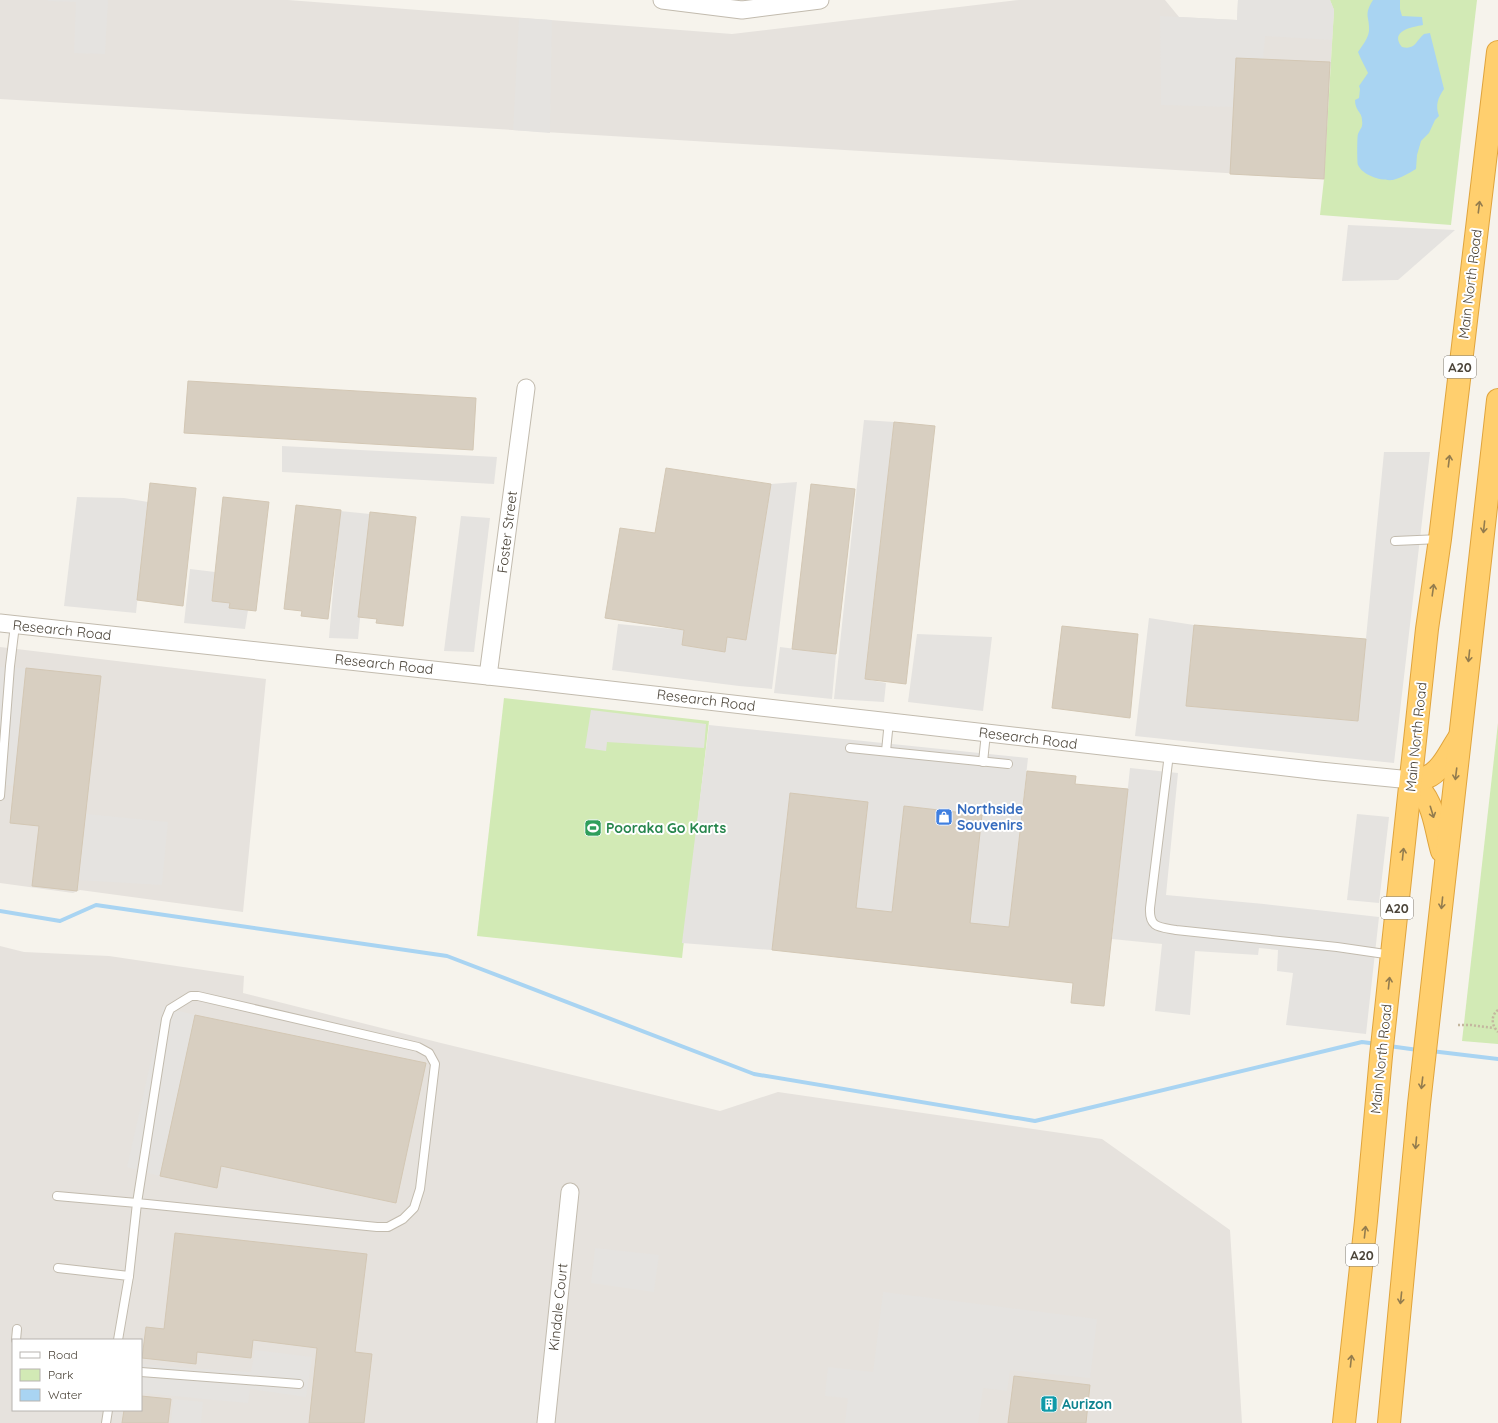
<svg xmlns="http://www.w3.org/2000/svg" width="1498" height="1423" font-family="Quicksand,sans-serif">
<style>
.industrial{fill:#e6e2dd;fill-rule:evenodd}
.green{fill:#d2eab5}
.parking{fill:#e5e3e0}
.water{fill:#a9d4f2}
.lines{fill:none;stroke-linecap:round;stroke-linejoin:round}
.stream{stroke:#a9d4f2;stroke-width:4}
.building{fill:#d8cfc1;stroke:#d3c7b4}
.lane-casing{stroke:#c2bbae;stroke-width:10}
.street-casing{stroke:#c2bbae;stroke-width:19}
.highway-casing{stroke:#e0a43c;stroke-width:24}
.path{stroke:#c4b79f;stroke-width:2.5;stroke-dasharray:2 2;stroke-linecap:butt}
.lane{stroke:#fff;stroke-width:8}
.street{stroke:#fff;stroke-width:17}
.highway{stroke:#ffcf6e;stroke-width:22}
.oneway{stroke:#937c4e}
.labels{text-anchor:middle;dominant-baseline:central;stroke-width:4;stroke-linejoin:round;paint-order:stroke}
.shield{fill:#fff;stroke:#817c74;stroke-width:1}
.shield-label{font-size:13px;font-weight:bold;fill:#4b4439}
.street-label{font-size:14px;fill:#4b4439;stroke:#fff}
.shop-label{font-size:14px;font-weight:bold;fill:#366cbe;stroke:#fff;text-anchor:start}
.leisure-label{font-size:14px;font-weight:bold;fill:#27864d;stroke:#fff;text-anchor:start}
.culture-label{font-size:14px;font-weight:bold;fill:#0d838f;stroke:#fff;text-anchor:start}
</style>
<rect width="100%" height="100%" fill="#f6f3ec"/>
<g class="industrial">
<path d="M0,0H288L732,34L1019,0H1165L1179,17L1237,20L1238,0H1330L1334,10L1324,179L0,99Z"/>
<path d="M0,647L266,679L243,912L80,890L73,893L0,883Z"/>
<path d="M0,946L24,952L109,956L244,976L243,993L441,1043L720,1111L778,1092L1102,1139L1230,1230L1242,1423H0ZM13,1340H141V1410H13Z"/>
</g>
<g class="green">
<path d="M1330,0H1477L1451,225L1320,215L1324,179L1334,10Z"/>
<path d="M504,698L709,721L682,958L477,936Z"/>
<path d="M1498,723V1044L1462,1041Z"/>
</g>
<g class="parking">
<path d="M48,0H108L105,54L74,53L76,2L48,1Z"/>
<path d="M1238,0H1330L1334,10L1332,40L1265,36L1263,59L1236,58L1234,107L1161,105L1160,16L1237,20Z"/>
<path d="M519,18L552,20L550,133L513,130Z"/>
<path d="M1348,225L1455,230L1398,280L1342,281Z"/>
<path d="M864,420L894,422L865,679L886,683L884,702L834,699Z"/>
<path d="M282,446L497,457L494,484L282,472Z"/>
<path d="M1384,452H1430L1394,763L1135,736L1149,618L1194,625L1186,706L1358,721Z"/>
<path d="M797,482L772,689L739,686L612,670L618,624L684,630L682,645L724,652L727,637L746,640L771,484Z"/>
<path d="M77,497L124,498L148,502L136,613L64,606Z"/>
<path d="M340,511L370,514L358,639L329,638Z"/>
<path d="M461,516L490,518L474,652L444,651Z"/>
<path d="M190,569L215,572L212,601L230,603V608L248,610L245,629L184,623Z"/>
<path d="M917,634L992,637L983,711L908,702Z"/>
<path d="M780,647L836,654L832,699L774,693Z"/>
<path d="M0,667L26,668L14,786L0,784Z"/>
<path d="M591,710L706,724L704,748L607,742L606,751L585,748Z"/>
<path d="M709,725L1028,758L1009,927L970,923L982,815L904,806L892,912L856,908L868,802L790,793L772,950L682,943Z"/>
<path d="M1130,768L1178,773L1166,895L1264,904L1379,917L1366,1034L1286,1025L1293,973L1277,971L1278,950L1259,948L1258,955L1195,951L1190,1015L1155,1011L1162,944L1112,939Z"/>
<path d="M86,814L168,822L162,885L78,880Z"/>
<path d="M1357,814L1389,817L1379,903L1347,900Z"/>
<path d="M163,1007L195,1015L160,1176L127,1167Z"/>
<path d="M595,1248L659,1255L654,1292L591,1283Z"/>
<path d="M883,1292L1097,1319L1090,1378L1010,1370L1007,1391L983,1388L978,1423H845L848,1398L825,1396L828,1367L873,1372Z"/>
<path d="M255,1350L312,1357L306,1397L250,1389L248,1403L141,1393V1364L198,1369L251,1372Z"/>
<path d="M173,1399L203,1402L201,1423H171Z"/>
</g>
<path class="water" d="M1373,0H1400V9L1402,16L1422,17L1423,25C1412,27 1389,31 1402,47C1415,50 1415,42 1424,34L1430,33L1444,89C1438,98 1435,105 1439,116L1435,120L1429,133L1421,141L1417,155L1416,169C1409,173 1401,178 1393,180C1382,181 1363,176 1358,165C1357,163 1357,136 1358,134C1361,127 1363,128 1362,120C1362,112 1355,111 1355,100L1359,98L1360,89L1359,86L1368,73C1365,66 1361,60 1358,52C1362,46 1368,39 1369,31C1370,16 1363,16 1373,0Z"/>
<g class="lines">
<g class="stream">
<path d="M0,911L60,921L96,905L447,956L754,1074L1035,1121L1362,1042L1377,1044"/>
<path d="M1389,1046L1418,1050"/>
<path d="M1431,1051L1498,1059"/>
</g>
</g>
<g class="building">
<path d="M1236,58L1330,62L1324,179L1230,174Z"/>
<path d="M188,381L476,398L473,450L184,433Z"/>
<path d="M894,422L935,426L906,684L865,679Z"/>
<path d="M666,468L771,484L746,640L727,637L725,652L682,645L684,630L605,618L620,528L655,533Z"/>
<path d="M150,483L196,488L183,606L137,600Z"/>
<path d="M811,484L855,489L836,654L792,649Z"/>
<path d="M223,497L269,502L256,611L229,608L230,603L212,601Z"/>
<path d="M296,505L341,510L328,619L301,616L302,611L284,609Z"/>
<path d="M370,512L416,517L403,626L376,623L377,619L358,617Z"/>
<path d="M1194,625L1366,639L1358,721L1186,706Z"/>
<path d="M1062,626L1138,634L1130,718L1052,708Z"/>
<path d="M26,668L101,676L77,891L32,886L39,826L10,823Z"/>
<path d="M1027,771L1076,776L1075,784L1128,789L1104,1006L1071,1003L1073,983L772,950L790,793L868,802L856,908L892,912L904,806L982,815L970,923L1009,927Z"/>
<path d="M195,1015L426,1063L396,1203L221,1166L217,1188L160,1176Z"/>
<path d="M175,1233L367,1254L355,1352L372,1354L364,1423H309L317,1348L253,1340L251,1358L197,1352L196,1364L142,1358L146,1327L164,1329Z"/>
<path d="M1014,1376L1090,1385L1086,1423H1008Z"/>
<path d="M141,1396L171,1399L168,1423H122L124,1410H141Z"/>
</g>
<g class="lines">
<defs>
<g id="lane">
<path d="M1395,541L1440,539"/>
<path d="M850,748L1008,764"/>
<path d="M886,751L889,721"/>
<path d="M1169,754L1150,908C1149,928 1159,927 1176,930L1337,947L1392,955"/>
<path d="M983,762L986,733"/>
<path d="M0,796L10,666L15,625"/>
<path d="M191,996H198L418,1047L429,1053L435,1064L420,1189L414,1208L403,1219L388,1227H377L137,1203L166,1019L170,1009Z"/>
<path d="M57,1196L137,1203L129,1276"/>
<path d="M58,1268L129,1276L118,1340"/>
<path d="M16,1340L17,1329"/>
<path d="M141,1372L299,1384"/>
<path d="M106,1423L108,1410"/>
</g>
<g id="street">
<path d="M662,0L742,10L820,0"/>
<path d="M0,623L488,676L1320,771L1411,780"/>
<path d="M488,676L526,388"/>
<path d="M546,1423L570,1192"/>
</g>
<g id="highway">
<path d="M1411,780C1435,801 1434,823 1442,851"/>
<path d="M1411,780C1416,780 1423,779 1427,777C1442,771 1450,751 1459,738"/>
<path d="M1344,1423L1366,1221L1381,1056L1427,629L1440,539L1498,52"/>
<path d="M1389,1423L1419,1104L1498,400"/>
</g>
</defs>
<use href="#lane" class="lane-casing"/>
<use href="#street" class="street-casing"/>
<use href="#highway" class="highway-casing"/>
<g class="path">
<path d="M1498,1010C1490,1016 1492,1026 1498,1032"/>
<path d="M1458,1025H1471L1494,1028"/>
</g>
<use href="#lane" class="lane"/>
<use href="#street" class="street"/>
<use href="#highway" class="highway"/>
</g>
<defs><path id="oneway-shaft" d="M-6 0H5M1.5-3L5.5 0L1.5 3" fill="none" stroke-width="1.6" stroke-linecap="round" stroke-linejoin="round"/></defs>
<g class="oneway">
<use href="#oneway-shaft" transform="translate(1479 207) rotate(-83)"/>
<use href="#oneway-shaft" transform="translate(1449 461) rotate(-83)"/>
<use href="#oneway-shaft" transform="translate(1484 527) rotate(96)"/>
<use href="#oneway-shaft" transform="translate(1433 590) rotate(-82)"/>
<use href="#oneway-shaft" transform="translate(1469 656) rotate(96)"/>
<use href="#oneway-shaft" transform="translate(1456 774) rotate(97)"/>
<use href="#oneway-shaft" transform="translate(1432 812) rotate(73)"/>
<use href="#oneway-shaft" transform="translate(1403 854) rotate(-84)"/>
<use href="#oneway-shaft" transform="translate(1442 903) rotate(96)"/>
<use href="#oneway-shaft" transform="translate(1389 983) rotate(-84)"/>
<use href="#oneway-shaft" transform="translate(1422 1083) rotate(97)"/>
<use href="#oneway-shaft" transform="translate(1416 1143) rotate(95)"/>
<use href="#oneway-shaft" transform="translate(1365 1232) rotate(-84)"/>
<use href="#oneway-shaft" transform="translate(1401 1298) rotate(96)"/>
<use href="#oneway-shaft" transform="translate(1351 1361) rotate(-84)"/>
</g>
<defs>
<symbol id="shop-square" viewBox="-11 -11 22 22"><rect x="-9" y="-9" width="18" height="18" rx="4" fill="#3f7fe0" stroke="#fff"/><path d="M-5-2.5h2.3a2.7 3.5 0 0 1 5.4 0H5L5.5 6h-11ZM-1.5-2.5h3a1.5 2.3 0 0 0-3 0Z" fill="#fff"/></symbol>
<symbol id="stadium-square" viewBox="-11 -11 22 22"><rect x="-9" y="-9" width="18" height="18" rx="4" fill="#2e9e5b" stroke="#fff"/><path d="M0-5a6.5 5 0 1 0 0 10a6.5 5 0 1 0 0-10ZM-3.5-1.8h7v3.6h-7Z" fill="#fff"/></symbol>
<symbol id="building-square" viewBox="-11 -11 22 22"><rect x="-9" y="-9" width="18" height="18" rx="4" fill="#0f9aa8" stroke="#fff"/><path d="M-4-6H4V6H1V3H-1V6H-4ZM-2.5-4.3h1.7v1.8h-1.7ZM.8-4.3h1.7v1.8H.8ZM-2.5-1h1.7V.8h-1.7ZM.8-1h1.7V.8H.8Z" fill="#fff"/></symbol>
</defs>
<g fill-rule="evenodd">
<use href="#shop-square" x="934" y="807" width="20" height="20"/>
<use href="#stadium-square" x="583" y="818" width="20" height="20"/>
<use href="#building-square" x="1039" y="1394" width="20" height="20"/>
</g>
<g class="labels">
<g class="shield">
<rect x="1444" y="356" width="32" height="22" rx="3"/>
<rect x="1381" y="897" width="32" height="22" rx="3"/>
<rect x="1346" y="1244" width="32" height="22" rx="3"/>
</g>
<g class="shield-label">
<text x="1460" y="367">A20</text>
<text x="1397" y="908">A20</text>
<text x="1362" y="1255">A20</text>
</g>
<g class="street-label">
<text transform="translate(1470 284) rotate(-83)">Main North Road</text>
<text transform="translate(507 532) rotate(-83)">Foster Street</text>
<text transform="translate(62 630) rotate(6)">Research Road</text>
<text transform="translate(384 664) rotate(6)">Research Road</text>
<text transform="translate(706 700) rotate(7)">Research Road</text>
<text transform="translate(1416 737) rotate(-84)">Main North Road</text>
<text transform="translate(1028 738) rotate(7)">Research Road</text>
<text transform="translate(1381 1059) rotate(-84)">Main North Road</text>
<text transform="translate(558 1307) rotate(-84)">Kindale Court</text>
</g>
<g class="shop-label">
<text x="957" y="809">Northside<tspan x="957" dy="16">Souvenirs</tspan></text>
</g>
<g class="leisure-label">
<text x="606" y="828">Pooraka Go Karts</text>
</g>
<g class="culture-label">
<text x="1062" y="1404">Aurizon</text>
</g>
</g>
<rect x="12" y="1339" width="130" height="72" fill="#ffffff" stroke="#b7b4b0"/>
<rect x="20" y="1352" width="20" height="6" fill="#ffffff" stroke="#b7b4b0"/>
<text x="48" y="1359" font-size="12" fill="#4b4439">Road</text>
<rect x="20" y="1369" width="20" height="12" fill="#d2eab5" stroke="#b7b4b0"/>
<text x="48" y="1379" font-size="12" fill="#4b4439">Park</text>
<rect x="20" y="1389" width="20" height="12" fill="#a9d4f2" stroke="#b7b4b0"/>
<text x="48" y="1399" font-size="12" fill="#4b4439">Water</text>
</svg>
